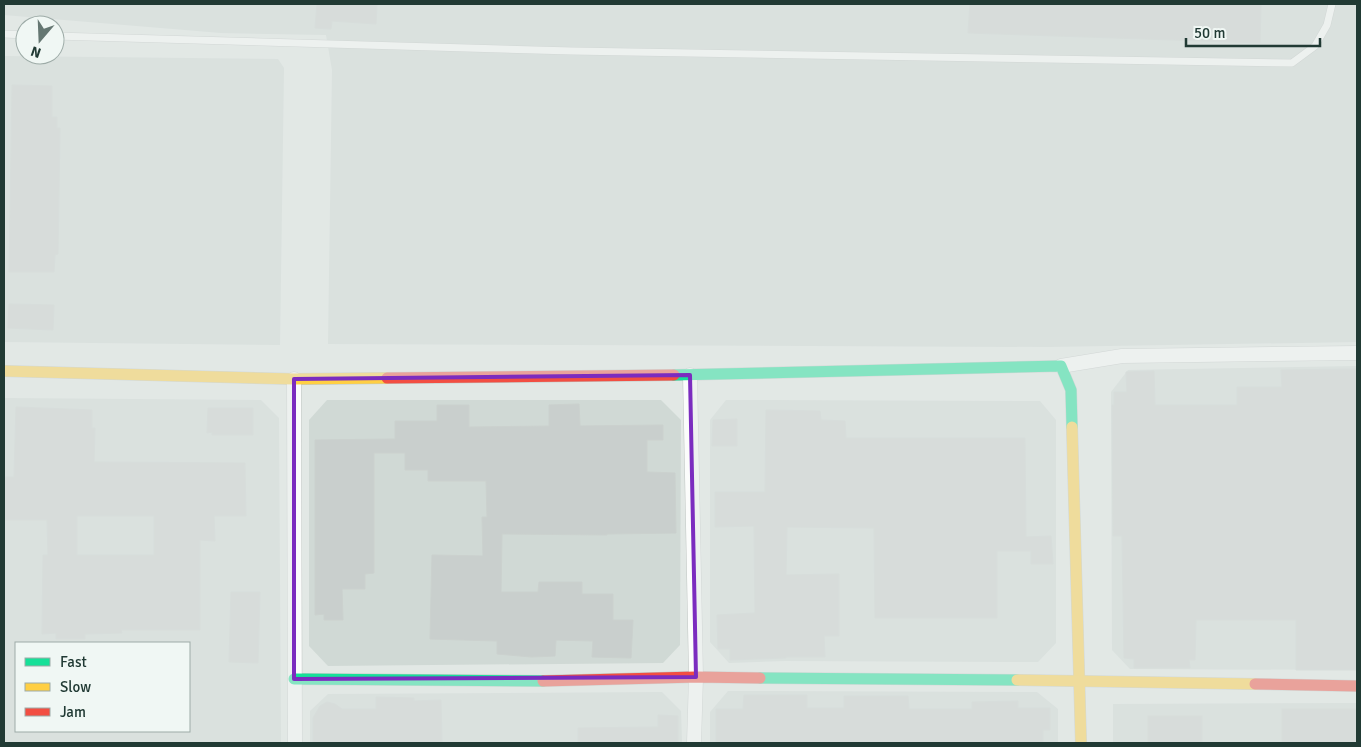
<svg xmlns="http://www.w3.org/2000/svg" width="1361" height="747" font-family="Signika,sans-serif">
<style>
.built{fill:#d0d9d5;fill-rule:evenodd}
.building{fill:#c9cfcd;stroke:#cbd1ce;fill-rule:evenodd}
.lines{fill:none;stroke-linecap:round;stroke-linejoin:round}
.lane-casing{stroke:#bfc5c2;stroke-width:8}
.street-casing{stroke:#bfc5c2;stroke-width:15}
.fast-casing{stroke:#bec6c3;stroke-width:12}
.slow-casing{stroke:#bec6c3;stroke-width:12}
.jam-casing{stroke:#bec6c3;stroke-width:12}
.lane{stroke:#fbfcfb;stroke-width:7}
.street{stroke:#fbfcfb;stroke-width:14}
.fast{stroke:#16e098;stroke-width:11}
.slow{stroke:#ffcf43;stroke-width:11}
.jam{stroke:#f24e42;stroke-width:11}
.marked{fill:none;stroke:#7b2cbf;stroke-width:4;stroke-linejoin:round}
</style>
<rect width="100%" height="100%" fill="#e2e8e5"/>
<g class="built">
<path d="M4,4H1357V342L1047,347L328,344L332,70L326,35L221,33L4,15Z"/>
<path d="M4,56L278,59L284,68L280,345L4,342Z"/>
<path d="M1357,366V670L1130,669L1112,650L1111,392L1128,370Z"/>
<path d="M4,398L261,400L279,418L281,743H4ZM16,643H189V731H16Z"/>
<path d="M327,400H661L681,420L680,645L663,663L328,666L309,646V420Z"/>
<path d="M726,400L1040,401L1056,420V643L1038,662L785,661L729,663L710,642V420Z"/>
<path d="M728,691L1037,692L1058,709V743H710V712Z"/>
<path d="M662,692L681,711L682,743H310V711L328,694Z"/>
<path d="M1357,703V743H1113V704Z"/>
</g>
<g class="building">
<path d="M317,4H377L376,24L332,21L331,29L315,28Z"/>
<path d="M970,4H1261L1260,43L968,33Z"/>
<path d="M12,85L52,86V117H57V128H60L58,254L55,255L54,272H9Z"/>
<path d="M9,304L54,305L53,330L8,328Z"/>
<path d="M1357,369V670H1296V620H1196L1195,660H1189L1190,668H1134V659L1124,658L1122,536H1113L1112,405H1114V392H1127L1126,372L1154,371L1155,405H1237V387H1282L1281,370Z"/>
<path d="M579,404L580,426L663,425V440H647V472L675,473L676,533L607,534V535L502,534L501,592H538L539,582H582V594H613V620H633L631,658L592,657L593,641L556,640L555,656L531,657L497,654V641L430,639L432,555L483,556L482,517H487L486,481H428V470H405V453H374V573L365,574V589H342L343,620H324V614L315,615V440L395,439V421H437V405H469V427L549,426V405Z"/>
<path d="M16,407L92,410V428H95L94,462L245,463L246,516H214L215,541L200,540V630H121L122,633L85,634V639H56V633L42,634L43,555H48L47,520H4V477H14ZM77,516H154V555H77Z"/>
<path d="M208,408H253V435H212V432L207,433Z"/>
<path d="M766,410L820,411L821,420L845,421L846,438H1025L1026,537L1051,536L1053,564H1031V551H997V618H875L874,528L787,527L786,575L839,574V636H824L825,657H786V658L730,660V649H718L717,615L755,613L754,526L715,527V492H765Z"/>
<path d="M737,419V446H712L713,420Z"/>
<path d="M231,592H260L258,663L229,662Z"/>
<path d="M744,695H807V708H844V696H908L909,709H972V702L1018,701V708H1050V730H1043V743H716V709H743Z"/>
<path d="M376,697L414,698V701L441,700L442,743H313V718L320,706L327,702L335,704L342,709H376Z"/>
<rect x="1282" y="709" width="75" height="34"/>
<path d="M658,715L678,716V743H578V728L658,727Z"/>
<rect x="1148" y="716" width="54" height="27"/>
</g>
<g class="lines">
<defs>
<g id="lane">
<path d="M4,34L25,35"/>
<path d="M55,36L572,51L1292,63L1315,46L1327,25L1332,4"/>
</g>
<g id="street">
<path d="M1061,366L1122,356L1357,353"/>
<path d="M690,375L696,677L694,743"/>
<path d="M294,379L295,743"/>
</g>
<g id="fast">
<path d="M674,375L1061,366L1071,390L1072,427"/>
<path d="M760,678L1017,680"/>
<path d="M294,679L543,681"/>
</g>
<g id="slow">
<path d="M4,371L294,379L387,378"/>
<path d="M1072,427L1081,743"/>
<path d="M1017,680L1255,684"/>
</g>
<g id="jam">
<path d="M387,378L674,375"/>
<path d="M543,681L696,677L760,678"/>
<path d="M1255,684L1357,686"/>
</g>
</defs>
<use href="#lane" class="lane-casing"/>
<use href="#street" class="street-casing"/>
<use href="#fast" class="fast-casing"/>
<use href="#slow" class="slow-casing"/>
<use href="#jam" class="jam-casing"/>
<use href="#lane" class="lane"/>
<use href="#street" class="street"/>
<use href="#fast" class="fast"/>
<use href="#slow" class="slow"/>
<use href="#jam" class="jam"/>
</g>
<path d="M0 0H1361V747H0ZM690,375L696,677L294,679V379Z" fill="#e2e8e5" fill-opacity=".55" fill-rule="evenodd"/>
<path class="marked" d="M690,375L696,677L294,679V379Z"/>
<rect width="1361" height="747" fill="none" stroke="#213a34" stroke-width="10"/>
<rect x="15" y="642" width="175" height="90" fill="#f0f7f4" stroke="#9daba7"/>
<rect x="25" y="658" width="25" height="8" fill="#16e098" stroke="#9daba7"/>
<text x="60" y="667" font-size="15" fill="#213a34">Fast</text>
<rect x="25" y="683" width="25" height="8" fill="#ffcf43" stroke="#9daba7"/>
<text x="60" y="692" font-size="15" fill="#213a34">Slow</text>
<rect x="25" y="708" width="25" height="8" fill="#f24e42" stroke="#9daba7"/>
<text x="60" y="717" font-size="15" fill="#213a34">Jam</text>
<g transform="translate(40 40) rotate(199)"><circle r="24" fill="#f0f7f4" stroke="#9daba7"/>
<path d="M0-4L9 19L0 12L-9 19Z" fill="#657772"/>
<text y="-8" font-size="14" font-weight="bold" text-anchor="middle" fill="#213a34">N</text>
</g>
<path d="M1186 38v8h134v-8" fill="none" stroke="#213a34" stroke-width="2.5"/>
<text x="1194" y="38" font-size="15" fill="#213a34" stroke="#f0f7f4" stroke-width="4" paint-order="stroke">50 m</text>
</svg>
